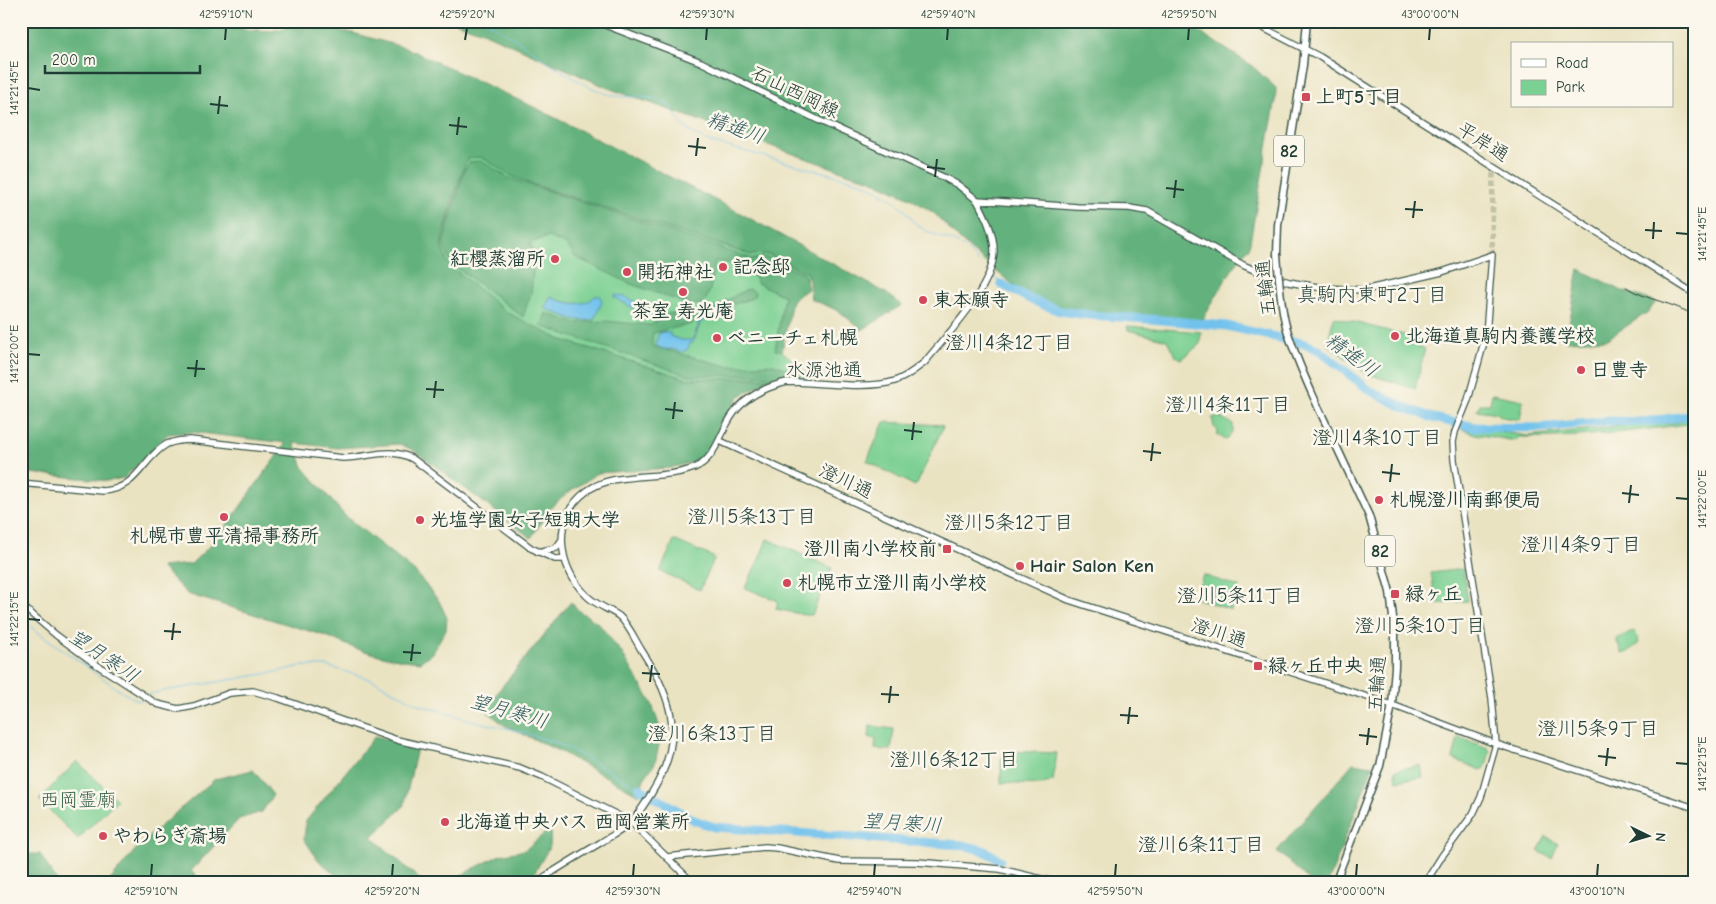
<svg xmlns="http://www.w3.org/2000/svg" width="1716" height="904" font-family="'Comic Neue','Klee One',sans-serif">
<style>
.green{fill:#7bd093;stroke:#4d8664}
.forest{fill:#64b27d;stroke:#427858}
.water{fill:#72c2ed;stroke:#488090}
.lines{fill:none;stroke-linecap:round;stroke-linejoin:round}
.stream{stroke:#72c2ed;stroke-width:1}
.river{stroke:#72c2ed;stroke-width:9}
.secondary-tunnel{stroke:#c1c2a6;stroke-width:5.5;stroke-dasharray:5.5 3;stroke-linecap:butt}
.secondary-casing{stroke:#3d5649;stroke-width:8}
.primary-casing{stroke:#3d5649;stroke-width:9}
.secondary{stroke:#fff;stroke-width:5.5}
.primary{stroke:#fff;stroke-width:6}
.rail{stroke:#1f3d34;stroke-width:1}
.primary-bridge-casing{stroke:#3d5649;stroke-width:9;stroke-linecap:butt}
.primary-bridge{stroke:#fff;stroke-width:6}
.ticks{fill:none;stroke:#1f3d34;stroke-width:2}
.poi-dot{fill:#d1495b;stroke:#fbf7ec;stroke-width:2}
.labels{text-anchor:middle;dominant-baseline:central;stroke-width:5;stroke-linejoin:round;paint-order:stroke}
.shield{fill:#fbf7ec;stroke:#61756b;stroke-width:1}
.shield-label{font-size:18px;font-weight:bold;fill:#1f3d34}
.street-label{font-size:19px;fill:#1f3d34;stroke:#fbf7ec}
.poi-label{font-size:19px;font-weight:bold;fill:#1f3d34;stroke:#fbf7ec;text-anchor:start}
.park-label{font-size:19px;fill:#36624c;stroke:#fbf7ec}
.water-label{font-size:20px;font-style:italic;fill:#345e62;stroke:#fbf7ec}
.neighbourhood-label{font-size:20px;fill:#1f3d34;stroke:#fbf7ec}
.neatline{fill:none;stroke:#1f3d34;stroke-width:2}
.ticks-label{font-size:12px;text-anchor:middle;fill:#1f3d34}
</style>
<rect width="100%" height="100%" fill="#fbf7ec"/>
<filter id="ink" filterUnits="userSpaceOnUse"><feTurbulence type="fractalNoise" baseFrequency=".02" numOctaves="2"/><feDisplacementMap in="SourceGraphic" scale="10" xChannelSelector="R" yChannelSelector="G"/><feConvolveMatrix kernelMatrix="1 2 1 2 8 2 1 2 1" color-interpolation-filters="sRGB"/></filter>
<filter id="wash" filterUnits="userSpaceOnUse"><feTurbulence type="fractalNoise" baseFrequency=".0096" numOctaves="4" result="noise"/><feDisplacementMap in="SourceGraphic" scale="20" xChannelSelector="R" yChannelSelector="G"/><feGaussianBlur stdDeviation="1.12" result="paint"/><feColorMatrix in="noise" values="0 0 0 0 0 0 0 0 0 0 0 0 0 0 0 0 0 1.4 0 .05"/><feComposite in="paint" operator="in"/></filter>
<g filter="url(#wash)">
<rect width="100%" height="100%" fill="#eae3c2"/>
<g class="green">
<path d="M481,157L512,176L534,185L751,255L766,254L808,273L804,289L788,298L782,351L815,381L752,378L688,379L559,339L506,312L448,264L441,245L464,167L469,158Z"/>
<path d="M1334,317L1420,339L1418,347L1425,349L1415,389L1365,373L1327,344Z"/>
<path d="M1127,326L1201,332L1200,344L1182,359L1175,356L1167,340L1128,330Z"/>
<path d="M1492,394L1523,400L1520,420L1502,417L1497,413L1477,410L1480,404H1490Z"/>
<path d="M1220,417L1233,424V430L1227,440L1217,435L1218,431L1214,427L1212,418Z"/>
<path d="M1695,418V423C1636,431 1578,439 1518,437L1516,441L1475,434L1462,429V426L1528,436L1659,422L1669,424Z"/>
<path d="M884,422L942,425L943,427L917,484L915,486L867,461Z"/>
<path d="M767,539L832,568L812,615H805L776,609L778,601L745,588L760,557Z"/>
<path d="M674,541H676L713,557L714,559L700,590L660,571Z"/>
<path d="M1463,569L1468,601L1436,604L1431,573Z"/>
<path d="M1203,575L1239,587L1231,610L1195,598Z"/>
<path d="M1635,631L1639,643L1628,652L1622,654L1616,639Z"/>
<path d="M870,726L894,729L891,750L875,749L876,739L869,737Z"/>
<path d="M1458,737L1488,748L1490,752L1485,768L1481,770L1453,759Z"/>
<path d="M1007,751L1057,753L1053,781L1040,785L1001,783V758Z"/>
<path d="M77,761L117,800L78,839L39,800Z"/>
<path d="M1421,765L1423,777L1397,781L1395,770Z"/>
<path d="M1546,836L1558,844L1552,858L1538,851Z"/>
</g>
<g class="forest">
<path d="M21,21H212L221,25L243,29L272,31L287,27L328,29L353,33L406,48L538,109L740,213L886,293L902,305L862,330L839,311L811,299L808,273L767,254L751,255L534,185L512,176L481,157L469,158L464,167L453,199L441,245L448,264L506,312L559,339L688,379L752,378L781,381L759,386L739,396L703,459L670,468L598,473L568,493L551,507L531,538L415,451L400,444L338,448L294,443L303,467L345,516L415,572L439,601L447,618L446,629L432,653L420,662C389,659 357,651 329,637L187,594L161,567L191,564L217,539L286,443L192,432L168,434L124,478L107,481L21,472Z"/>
<path d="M452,21H1182L1251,65L1276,88L1275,104L1249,247L1227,277L1202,321L1087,313L1048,305L1026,295L986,263L955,235L934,213L908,197L869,179L850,174L608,88L485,33Z"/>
<path d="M481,161L509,178L753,259L766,257L804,274L808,289L792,300L782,350H775L784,296L757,283L748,266L715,261L710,290L704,304L690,305L631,284L575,257L567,245L548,237L530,243L536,260L534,261L531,293L523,317L451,263L443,244L465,169L470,162Z"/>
<path d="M1579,269L1620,290L1656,302L1648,312L1607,339L1566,341Z"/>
<path d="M750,289L755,292L754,296L750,299L715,310L698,318L692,324L653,333L652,346L727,366L774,364L808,377L781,379L755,375L690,376L541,326L546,313L574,323L604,321L651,325L669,313L694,319L745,290Z"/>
<path d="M571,602L579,611L598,623L622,653L652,704L659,725V745L655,763L644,779L639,795L563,753L504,725L486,710L500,689Z"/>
<path d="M375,736L417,748L404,806L372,837L424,883H347L319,861L304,839L306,821Z"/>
<path d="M1353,763L1373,766L1328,883H1312L1277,851Z"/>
<path d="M253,770L273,795L262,812L239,819L191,871L203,883H108L141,843L215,779Z"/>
<path d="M551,828L550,846L535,872L524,883H446L500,855L525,850Z"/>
<path d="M21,854H40L58,883H21Z"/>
</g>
<g class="water">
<path d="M615,295L625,297L644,306L645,308L662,314V318L659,321L641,315L637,310L614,297Z"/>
<path d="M595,296H600L602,302L594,319C576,324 561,314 544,308L551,297C564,303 585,308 595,296Z"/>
<path d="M720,310L722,311L721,315L701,321L693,343L691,342L687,350L681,352L672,349C667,350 660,349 656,345L658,334L662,332L670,333V336L681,340H692L698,327V321L700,318Z"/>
</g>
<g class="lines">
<g class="stream">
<path d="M485,21C528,43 562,78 607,94C624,100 653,93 667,104C675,110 677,119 683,126C690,132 698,136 706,141L864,183L892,199L903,208L916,224L926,231L952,241L967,249L979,263"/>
<path d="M994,277L1001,284"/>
<path d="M21,620L122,692L139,701L143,699"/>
<path d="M148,695L158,692L276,672L301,666H327L373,680L418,704L470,720L518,731L554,742L583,756L639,788"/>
</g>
<g class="river">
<path d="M1001,284L1032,300L1060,311L1089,315L1162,320L1227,326L1305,344L1319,350L1369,390L1403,407L1433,418L1475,427L1539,428L1609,421L1643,422L1695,415"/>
<path d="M639,788L694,820L714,827L962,845L983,850L1000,860"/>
<path d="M1023,881L1025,883"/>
</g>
</g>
</g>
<g filter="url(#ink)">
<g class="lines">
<path class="secondary-tunnel" d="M1492,255L1493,166"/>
<defs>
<g id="secondary">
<path d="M595,21L701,62L818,120L945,178L958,185L977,200"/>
<path d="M1250,21L1320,57L1695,294"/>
<path d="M720,441L1069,600L1392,705L1496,744L1695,808"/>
<path d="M21,483L103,491C138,489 142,458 167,444C175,441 182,440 190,440L343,458C368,458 390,446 413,459L531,548L555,559H564"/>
<path d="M538,552L556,548L561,541"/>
<path d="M21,605L56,635L97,665L157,704L178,709L194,706L230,693L253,691L278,698L397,740L520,768L542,777L631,822L693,883"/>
<path d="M667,857L765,847L777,848L839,861L917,862L1000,869L1057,883"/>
<path d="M535,883C557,869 578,856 600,843C610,836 623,831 631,822C639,814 645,803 651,794C685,740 675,702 642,651C635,640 629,625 619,616C609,609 596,605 587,596C557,567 551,517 587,491C616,470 661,481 694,468C713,460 718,441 727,424C739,400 761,388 787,382C817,382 869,390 895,381C907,377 916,369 925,362C948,333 993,289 994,251C994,233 985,215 977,200L1077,207L1129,208L1147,211L1243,265L1263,274L1289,282L1323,288L1364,290L1442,272L1492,255L1486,335L1468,400L1455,432L1453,442L1454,460L1492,698L1496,744L1481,797L1473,814L1442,856L1425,883"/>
</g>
<g id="primary">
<path d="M1277,254L1278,225L1303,65L1307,21"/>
<path d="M1319,409L1369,516L1390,592L1395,634V667L1392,705L1380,766L1335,883"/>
</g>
</defs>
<use href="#secondary" class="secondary-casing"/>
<use href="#primary" class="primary-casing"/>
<use href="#secondary" class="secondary"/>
<use href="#primary" class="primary"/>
<path class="rail" d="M1626,287C1648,301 1673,302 1695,316"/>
<defs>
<path id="primary-bridge" d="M1277,254C1279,278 1280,303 1286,326C1294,355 1307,382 1319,409"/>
</defs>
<use href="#primary-bridge" class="primary-bridge-casing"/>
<use href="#primary-bridge" class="primary-bridge"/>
</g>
</g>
<path class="ticks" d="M225,40L226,28M465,40L467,28M706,40L707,28M947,40L948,28M1188,40L1189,28M1429,40L1430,28M28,88L40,90M210,104L228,106M218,114L220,96M449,125L467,127M457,135L459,117M688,146L706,148M696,156L698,138M927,167L945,169M935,177L937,159M1166,188L1184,190M1174,198L1176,180M1405,209L1423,210M1413,218L1415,201M1645,230L1662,231M1676,233L1688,234M1653,239L1654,222M28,354L40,355M187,368L205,369M195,377L197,360M426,389L444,390M434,398L436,381M665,409L683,411M673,419L675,402M904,430L922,432M912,440L914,422M1143,451L1161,453M1151,461L1153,443M1382,472L1400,474M1390,482L1392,464M1622,493L1639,495M1676,498L1688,499M1629,503L1631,485M28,619L40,620M164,631L181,632M172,640L174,623M403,652L421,653M411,661L413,644M642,673L660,674M650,682L652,665M881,694L899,695M889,703L891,686M1120,715L1138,716M1128,724L1130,707M1359,735L1377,737M1367,745L1369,728M1598,756L1616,758M1676,763L1688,764M1606,766L1608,748M151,876L152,864M392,876L393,864M633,876L634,864M874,876L875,864M1115,876L1116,864M1356,876L1357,864M1597,876L1598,864"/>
<g class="poi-dot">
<rect x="1301" y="92" width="10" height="10" rx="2.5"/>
<circle cx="555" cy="259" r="5"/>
<circle cx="723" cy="267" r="5"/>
<circle cx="627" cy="272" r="5"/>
<circle cx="683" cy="292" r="5"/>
<circle cx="923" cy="300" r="5"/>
<circle cx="1395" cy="336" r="5"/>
<circle cx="717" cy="338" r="5"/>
<circle cx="1581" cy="370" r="5"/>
<circle cx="1379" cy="500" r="5"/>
<circle cx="224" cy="517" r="5"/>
<circle cx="420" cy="520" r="5"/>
<rect x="942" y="544" width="10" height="10" rx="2.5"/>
<circle cx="1020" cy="566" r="5"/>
<circle cx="787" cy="583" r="5"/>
<rect x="1390" y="589" width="10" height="10" rx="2.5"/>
<rect x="1253" y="661" width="10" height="10" rx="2.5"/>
<circle cx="445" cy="822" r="5"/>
<circle cx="103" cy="836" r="5"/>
</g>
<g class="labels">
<g class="shield">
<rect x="1274" y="135.5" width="30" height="31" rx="4"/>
<rect x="1365" y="535.5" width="30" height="31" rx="4"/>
</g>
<g class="shield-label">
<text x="1289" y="151">82</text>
<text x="1380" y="551">82</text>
</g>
<g class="street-label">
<text transform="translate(795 92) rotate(26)">石山西岡線</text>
<text transform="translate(1483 142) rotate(32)">平岸通</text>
<text transform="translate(1266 288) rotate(-97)">五輪通</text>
<text x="824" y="370">水源池通</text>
<text transform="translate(846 481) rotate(25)">澄川通</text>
<text transform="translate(1219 633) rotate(18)">澄川通</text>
<text transform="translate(1377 684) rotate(-86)">五輪通</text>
</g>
<g class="poi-label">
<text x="1316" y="97">上町5丁目</text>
<text x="545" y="259" text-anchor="end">紅櫻蒸溜所</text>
<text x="733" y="267">記念邸</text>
<text x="637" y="272">開拓神社</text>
<text x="933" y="300">東本願寺</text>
<text x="683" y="311" text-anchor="middle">茶室 寿光庵</text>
<text x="1405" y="336">北海道真駒内養護学校</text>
<text x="727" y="338">べニーチェ札幌</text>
<text x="1591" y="370">日豊寺</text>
<text x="1389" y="500">札幌澄川南郵便局</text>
<text x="430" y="520">光塩学園女子短期大学</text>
<text x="224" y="536" text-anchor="middle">札幌市豊平清掃事務所</text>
<text x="937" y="549" text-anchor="end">澄川南小学校前</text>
<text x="1030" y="566">Hair Salon Ken</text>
<text x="797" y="583">札幌市立澄川南小学校</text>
<text x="1405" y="594">緑ヶ丘</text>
<text x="1268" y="666">緑ヶ丘中央</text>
<text x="455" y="822">北海道中央バス 西岡営業所</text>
<text x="113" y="836">やわらぎ斎場</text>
</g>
<g class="park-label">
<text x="78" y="800">西岡霊廟</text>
</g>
<g class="water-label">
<text transform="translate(736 128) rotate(19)">精進川</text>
<text transform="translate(1352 355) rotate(36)">精進川</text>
<text transform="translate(104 656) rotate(34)">望月寒川</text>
<text transform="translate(509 711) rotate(16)">望月寒川</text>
<text transform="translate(902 823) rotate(4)">望月寒川</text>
</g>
<g class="neighbourhood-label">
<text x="1372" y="294">真駒内東町2丁目</text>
<text x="1009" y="342">澄川4条12丁目</text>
<text x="1228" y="404">澄川4条11丁目</text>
<text x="1377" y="437">澄川4条10丁目</text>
<text x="752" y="516">澄川5条13丁目</text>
<text x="1009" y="522">澄川5条12丁目</text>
<text x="1581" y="544">澄川4条9丁目</text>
<text x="1240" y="595">澄川5条11丁目</text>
<text x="1420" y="625">澄川5条10丁目</text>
<text x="1598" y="728">澄川5条9丁目</text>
<text x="712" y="733">澄川6条13丁目</text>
<text x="954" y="759">澄川6条12丁目</text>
<text x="1201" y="844">澄川6条11丁目</text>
</g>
</g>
<rect width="1716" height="904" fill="none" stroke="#fbf7ec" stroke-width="55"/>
<rect x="1511" y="42" width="162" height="65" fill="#fbf7ec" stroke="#a3ada2"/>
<rect x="1521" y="59" width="25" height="8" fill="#ffffff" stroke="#a3ada2"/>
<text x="1556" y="68" font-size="15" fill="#1f3d34">Road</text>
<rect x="1521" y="80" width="25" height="15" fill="#7bd093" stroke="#a3ada2"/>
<text x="1556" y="92" font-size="15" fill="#1f3d34">Park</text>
<g transform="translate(1648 836) rotate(95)" stroke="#fbf7ec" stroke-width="4" paint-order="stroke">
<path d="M0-4L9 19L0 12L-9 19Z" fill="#1f3d34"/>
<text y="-8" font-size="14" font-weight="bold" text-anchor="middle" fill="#1f3d34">N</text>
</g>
<path d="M45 65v8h155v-8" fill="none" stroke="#1f3d34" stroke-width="2.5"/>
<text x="52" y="65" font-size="15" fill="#1f3d34" stroke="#fbf7ec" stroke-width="4" paint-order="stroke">200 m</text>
<rect x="28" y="28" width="1660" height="848" class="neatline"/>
<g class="ticks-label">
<text x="226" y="18">42°59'10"N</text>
<text x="467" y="18">42°59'20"N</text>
<text x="707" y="18">42°59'30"N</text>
<text x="948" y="18">42°59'40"N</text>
<text x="1189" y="18">42°59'50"N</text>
<text x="1430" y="18">43°00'00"N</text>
<text transform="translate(14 88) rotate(-90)" y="4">141°21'45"E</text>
<text transform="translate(1702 234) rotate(-90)" y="4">141°21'45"E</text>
<text transform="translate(14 354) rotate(-90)" y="4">141°22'00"E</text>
<text transform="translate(1702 499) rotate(-90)" y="4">141°22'00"E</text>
<text transform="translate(14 619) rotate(-90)" y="4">141°22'15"E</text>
<text transform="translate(1702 764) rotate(-90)" y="4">141°22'15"E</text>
<text x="151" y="895">42°59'10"N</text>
<text x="392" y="895">42°59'20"N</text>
<text x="633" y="895">42°59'30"N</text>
<text x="874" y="895">42°59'40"N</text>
<text x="1115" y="895">42°59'50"N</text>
<text x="1356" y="895">43°00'00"N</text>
<text x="1597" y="895">43°00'10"N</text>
</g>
</svg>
